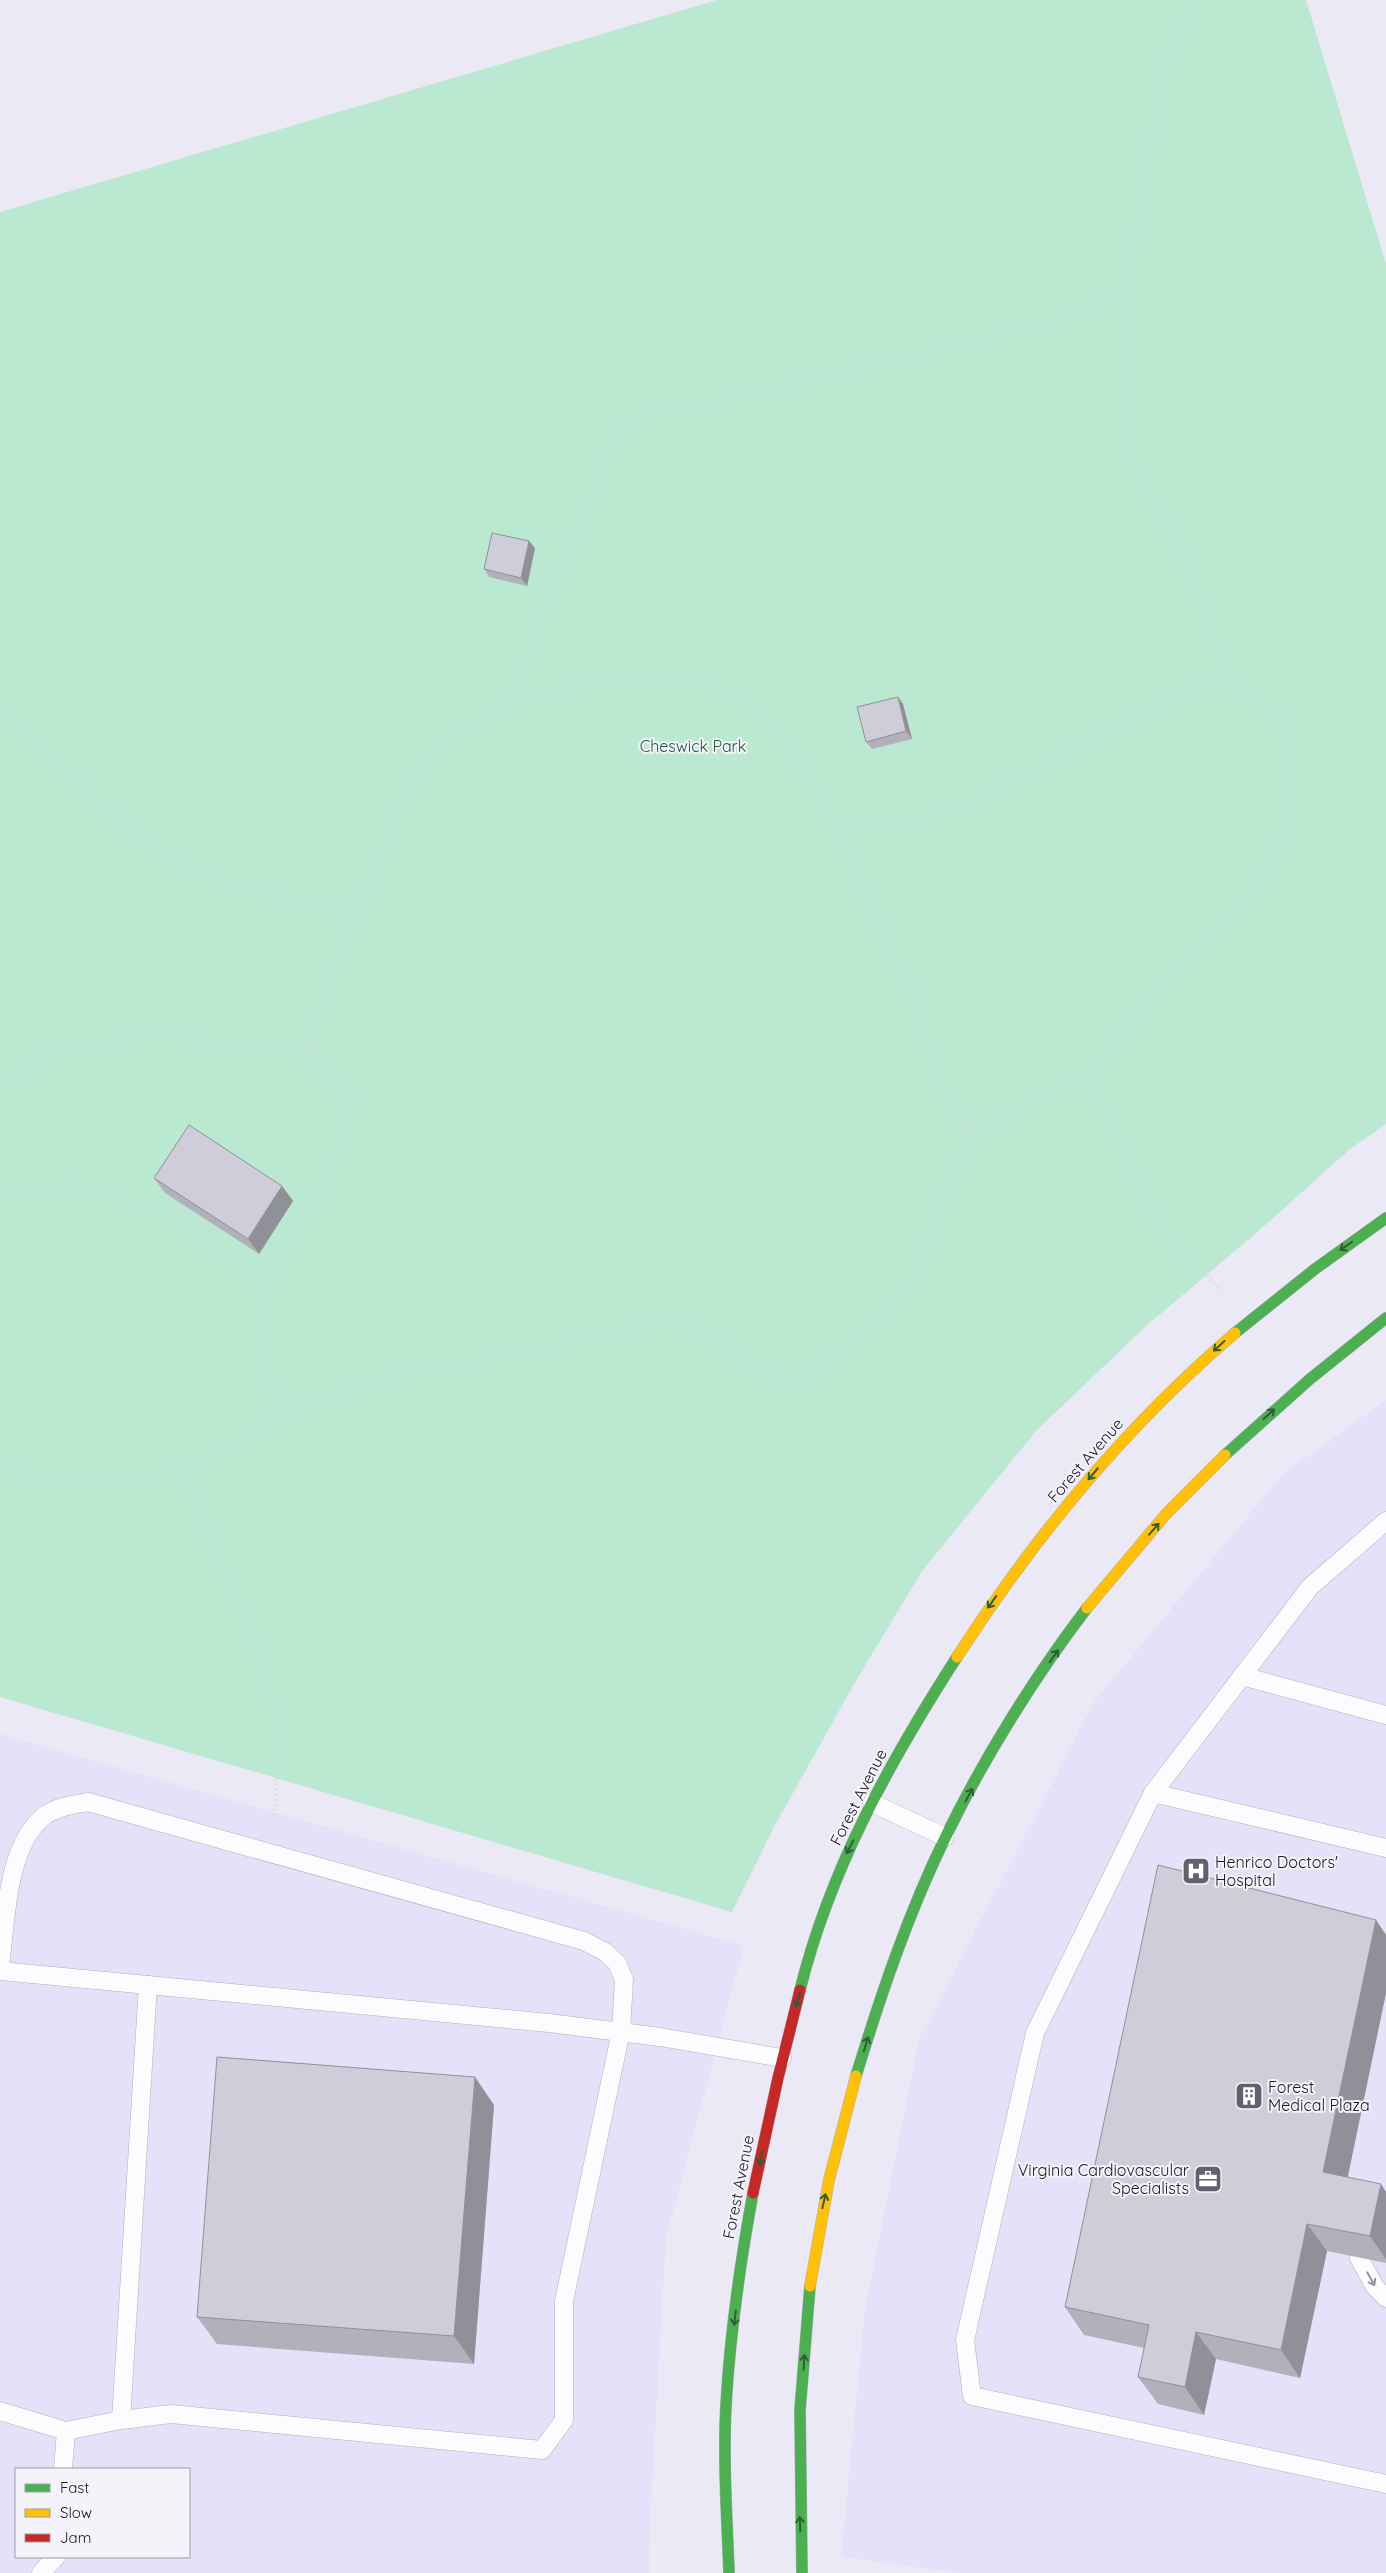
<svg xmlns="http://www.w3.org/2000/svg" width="1386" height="2573" font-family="Quicksand,sans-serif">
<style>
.built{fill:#e4e1f9;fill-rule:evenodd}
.green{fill:#bbe8d1}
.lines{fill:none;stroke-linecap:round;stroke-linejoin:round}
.lane-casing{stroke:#b1b0bc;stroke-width:19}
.fast-casing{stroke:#b1b0bc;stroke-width:12}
.slow-casing{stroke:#b1b0bc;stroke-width:12}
.jam-casing{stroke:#b1b0bc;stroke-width:12}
.path{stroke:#d6d5d9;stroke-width:3;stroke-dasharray:1 4;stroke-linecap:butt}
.lane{stroke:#fcfcfe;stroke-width:18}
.fast{stroke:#4caf50;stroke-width:11}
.slow{stroke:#ffc107;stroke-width:11}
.jam{stroke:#c62828;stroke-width:11}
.wall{fill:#b1b0bb}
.shaded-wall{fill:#909098}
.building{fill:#cecdd9;stroke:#909098}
.oneway{stroke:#305c38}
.oneway2{stroke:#96959c}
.labels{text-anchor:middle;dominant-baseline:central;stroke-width:4;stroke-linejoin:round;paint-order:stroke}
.park-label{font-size:16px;fill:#1a5d3a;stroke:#f4f3fa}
.street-label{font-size:16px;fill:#1a1825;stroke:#f4f3fa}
.poi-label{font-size:16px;fill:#1a1825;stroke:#f4f3fa;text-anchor:start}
</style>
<rect width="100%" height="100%" fill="#eae9f5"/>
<g class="built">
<path d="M1386,1400V2573H960L841,2557L865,2308L919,2039L1094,1702L1283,1474Z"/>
<path d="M0,1734L744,1946L666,2238L649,2542V2573H0ZM16,2469H189V2557H16Z"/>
</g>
<path class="green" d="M717,0H1306L1386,264V1124L1350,1149L1254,1235L1146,1326L1036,1431L922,1571L854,1684L774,1827L732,1912L0,1697V212Z"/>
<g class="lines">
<defs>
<g id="lane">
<path d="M1386,1521L1310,1587L1153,1793L1035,2033L965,2340L972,2396L1386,2484"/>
<path d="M1242,1676L1386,1715"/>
<path d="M1153,1793L1386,1848"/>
<path d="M872,1803L945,1837"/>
<path d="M0,1967C6,1921 6,1847 44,1816C55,1807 75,1804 88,1802L584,1941L605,1952L617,1963L624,1980L621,2031L564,2301V2420L542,2450L171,2414L121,2420L66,2431L63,2469"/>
<path d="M0,1971L549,2023L660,2037L782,2058"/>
<path d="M1359,2258L1375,2287L1386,2298"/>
<path d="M0,2411L66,2431"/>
<path d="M121,2420L148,1985"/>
<path d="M41,2573L56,2557"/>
</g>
<g id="fast">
<path d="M1235,1333L1315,1269L1386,1218"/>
<path d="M1225,1455L1310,1379L1386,1318"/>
<path d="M800,1990C830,1869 890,1761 957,1657"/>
<path d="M856,2076C881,1994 909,1911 947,1834C984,1758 1035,1676 1087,1608"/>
<path d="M729,2573C727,2517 723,2461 726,2405C730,2334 740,2264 753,2193"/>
<path d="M802,2573L800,2410L810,2286"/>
</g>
<g id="slow">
<path d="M1087,1608L1166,1514L1225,1455"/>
<path d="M957,1657C1035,1536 1125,1427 1235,1333"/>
<path d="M810,2286L829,2180L856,2076"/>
</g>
<path id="jam" d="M753,2193L778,2078L800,1990"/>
</defs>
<use href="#lane" class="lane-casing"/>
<use href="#fast" class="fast-casing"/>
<use href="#slow" class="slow-casing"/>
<use href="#jam" class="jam-casing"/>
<g class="path">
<path d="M0,707L112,813L163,854L236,885L316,904L363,898"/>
<path d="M837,830L913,820L982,795L1179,694L1226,675"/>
<path d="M306,1049L351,915L363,898L395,812L434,747L507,703"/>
<path d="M1087,1071L1141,1186L1175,1246L1224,1293"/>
<path d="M0,1090L50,1050L157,1034L258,1048L306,1049L353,1094L326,1179L263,1284"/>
<path d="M973,1133L937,1075L919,1002L796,745L737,691L649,675L572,686L507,703L618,422L1020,330L1119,296"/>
<path d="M0,1199L8,1195L77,1183L176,1215L263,1284L259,1348L281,1412"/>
<path d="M0,1457L20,1471L102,1481L182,1467L224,1449L281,1412L394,1376L575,1341L675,1316L790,1385L855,1341L910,1286L948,1182L973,1133L1087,1071L1185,955L1245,905L1279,840L1293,724L1226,675L1188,558L1132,457L1119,296L1138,217L1162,64L1197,0"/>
<path d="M182,1467L254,1632L273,1702L276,1797L273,1818"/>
</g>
<use href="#lane" class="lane"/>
<use href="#fast" class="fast"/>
<use href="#slow" class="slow"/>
<use href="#jam" class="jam"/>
</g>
<g class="wall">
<path d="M535,548L527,586L489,577L484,569Z"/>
<path d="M898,697L903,704L912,739L872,749L866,742Z"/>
<path d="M154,1178L282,1186L293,1201L259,1254L165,1193Z"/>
<path d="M1376,1920L1386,1935V1993L1347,2177L1386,2192V2263L1327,2251L1300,2378L1216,2359L1204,2415L1158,2404L1138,2377L1144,2348L1084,2335L1065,2307Z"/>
<path d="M494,2105L474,2364L217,2344L197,2317Z"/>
</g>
<g class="shaded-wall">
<path d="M529,541L535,548L527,586L521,578Z"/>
<path d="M898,697L903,704L912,739L906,731Z"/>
<path d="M282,1186L293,1201L259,1254L248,1239Z"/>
<path d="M1376,1920L1386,1935V1993L1343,2200L1323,2172Z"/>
<path d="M475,2077L494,2105L474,2364L454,2336Z"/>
<path d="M1381,2184L1386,2192V2259L1370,2236Z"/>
<path d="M1307,2224L1327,2251L1300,2378L1281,2350Z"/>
<path d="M1196,2332L1216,2359L1204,2415L1185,2387Z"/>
</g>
<g class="building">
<path d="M492,533L529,541L521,578L484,569Z"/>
<path d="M898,697L906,731L866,742L857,707Z"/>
<path d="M189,1125L282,1186L248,1239L154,1178Z"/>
<path d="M1158,1865L1376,1920L1323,2172L1381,2184L1370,2236L1307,2224L1281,2350L1196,2332L1185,2387L1138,2377L1149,2325L1065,2307Z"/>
<path d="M217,2057L475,2077L454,2336L197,2317Z"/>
</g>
<defs><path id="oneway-shaft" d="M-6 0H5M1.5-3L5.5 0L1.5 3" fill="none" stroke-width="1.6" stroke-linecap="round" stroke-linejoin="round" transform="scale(1.25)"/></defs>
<g class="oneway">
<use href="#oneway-shaft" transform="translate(1346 1246) rotate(145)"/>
<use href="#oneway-shaft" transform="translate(1219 1346) rotate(138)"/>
<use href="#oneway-shaft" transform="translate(1269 1414) rotate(-42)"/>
<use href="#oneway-shaft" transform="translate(1093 1474) rotate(130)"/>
<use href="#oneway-shaft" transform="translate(1154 1529) rotate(-49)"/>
<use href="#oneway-shaft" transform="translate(992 1602) rotate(125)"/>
<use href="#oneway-shaft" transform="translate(1054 1656) rotate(-55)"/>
<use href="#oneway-shaft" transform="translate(969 1795) rotate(-61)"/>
<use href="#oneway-shaft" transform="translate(850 1847) rotate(117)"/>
<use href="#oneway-shaft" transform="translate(798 2000) rotate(105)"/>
<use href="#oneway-shaft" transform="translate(866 2044) rotate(-73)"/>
<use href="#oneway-shaft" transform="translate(761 2158) rotate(101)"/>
<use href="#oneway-shaft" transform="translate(824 2201) rotate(-77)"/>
<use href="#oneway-shaft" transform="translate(735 2318) rotate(96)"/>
<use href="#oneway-shaft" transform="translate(804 2362) rotate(-87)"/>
<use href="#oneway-shaft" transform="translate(800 2524) rotate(-92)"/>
</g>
<use class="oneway2" href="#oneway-shaft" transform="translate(1371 2279) rotate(61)"/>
<defs>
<symbol id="hospital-square" viewBox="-11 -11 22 22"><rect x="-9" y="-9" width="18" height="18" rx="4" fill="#63616e" stroke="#f4f3fa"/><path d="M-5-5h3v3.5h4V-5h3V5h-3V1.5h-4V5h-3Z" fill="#fff"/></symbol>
<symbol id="building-square" viewBox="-11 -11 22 22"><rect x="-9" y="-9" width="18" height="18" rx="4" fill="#63616e" stroke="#f4f3fa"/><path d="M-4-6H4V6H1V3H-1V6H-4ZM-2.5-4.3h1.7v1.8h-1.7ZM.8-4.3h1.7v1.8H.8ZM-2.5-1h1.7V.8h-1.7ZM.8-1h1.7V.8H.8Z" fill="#fff"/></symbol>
<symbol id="office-square" viewBox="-11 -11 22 22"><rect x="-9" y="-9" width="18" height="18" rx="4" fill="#63616e" stroke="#f4f3fa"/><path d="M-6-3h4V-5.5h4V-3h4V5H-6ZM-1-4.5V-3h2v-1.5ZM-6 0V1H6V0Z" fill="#fff"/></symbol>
</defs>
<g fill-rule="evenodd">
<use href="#hospital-square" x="1180" y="1855" width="32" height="32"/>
<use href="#building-square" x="1233" y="2080" width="32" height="32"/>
<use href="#office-square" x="1192" y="2163" width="32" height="32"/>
</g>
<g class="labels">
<g class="park-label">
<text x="693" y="746">Cheswick Park</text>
</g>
<g class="street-label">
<text transform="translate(1085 1460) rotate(-49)">Forest Avenue</text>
<text transform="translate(858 1797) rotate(-63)">Forest Avenue</text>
<text transform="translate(738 2187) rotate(-79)">Forest Avenue</text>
</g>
<g class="poi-label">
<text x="1215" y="1862">Henrico Doctors'<tspan x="1215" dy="18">Hospital</tspan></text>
<text x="1268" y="2087">Forest<tspan x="1268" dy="18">Medical Plaza</tspan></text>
<text x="1189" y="2170" text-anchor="end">Virginia Cardiovascular<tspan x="1189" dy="18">Specialists</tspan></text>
</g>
</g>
<rect x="15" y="2468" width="175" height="90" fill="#f4f3fa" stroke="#9d9ba5"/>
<rect x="25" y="2484" width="25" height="8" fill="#4caf50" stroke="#9d9ba5"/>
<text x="60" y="2493" font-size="15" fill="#1a1825">Fast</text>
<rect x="25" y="2509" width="25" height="8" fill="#ffc107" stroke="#9d9ba5"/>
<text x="60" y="2518" font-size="15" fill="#1a1825">Slow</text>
<rect x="25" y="2534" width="25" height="8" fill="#c62828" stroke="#9d9ba5"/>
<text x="60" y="2543" font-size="15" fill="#1a1825">Jam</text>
</svg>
